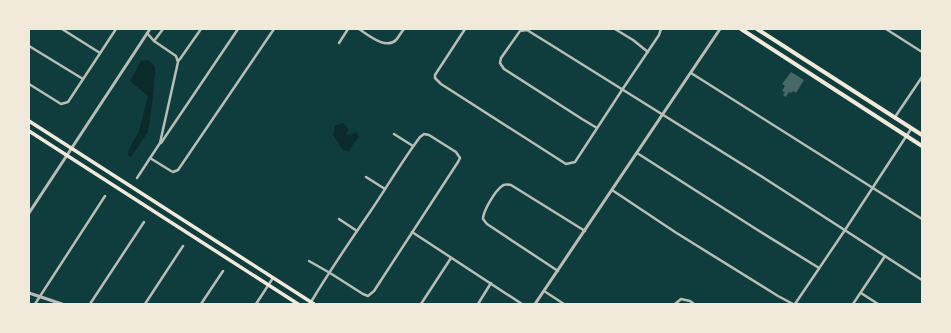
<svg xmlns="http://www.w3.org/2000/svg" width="951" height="333" font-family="Mulish,sans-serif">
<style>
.water{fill:#0a2a2b}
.building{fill:#486865}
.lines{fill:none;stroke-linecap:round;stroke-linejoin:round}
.minor{stroke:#b8beb3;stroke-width:2.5}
.tertiary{stroke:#b8beb3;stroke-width:3}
.secondary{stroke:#f1e9da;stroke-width:3.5}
.primary{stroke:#f1e9da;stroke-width:4}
</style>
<rect width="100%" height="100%" fill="#0f3d3e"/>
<g class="water">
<path d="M148,60L155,66V72L152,105L148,132L131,157L128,155L129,149L139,131L148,96L130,81L141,61Z"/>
<path d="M343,123L349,130L345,134L350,135L356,132L359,137L353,144L349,152L342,149L333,134L335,126Z"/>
</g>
<path class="building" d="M791,72L804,80L796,93L793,91L791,93L789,92L786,97L783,95L785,92L782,91L785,86L782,84Z"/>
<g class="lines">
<g class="minor">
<path d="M62,29L100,53"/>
<path d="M359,29C368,35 386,50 396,40C399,37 401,32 404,29"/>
<path d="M465,29L435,75V78L441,84L566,164L575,162L622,90L659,35L661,29"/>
<path d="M615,29L633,40L648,52"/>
<path d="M886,29L922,52"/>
<path d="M154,41L163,29"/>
<path d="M339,43L348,29"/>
<path d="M29,46L83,79"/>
<path d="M178,61L180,59L201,29"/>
<path d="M691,73L922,219"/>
<path d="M29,84L61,104L68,102L116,29"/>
<path d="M895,117L922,77"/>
<path d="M597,128L582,119L504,69L500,63L501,58L520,31L527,30L548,43L764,178L922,280"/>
<path d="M394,134L413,146"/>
<path d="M161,143L238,29"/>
<path d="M637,153L756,229L819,268"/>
<path d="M150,158L171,171L173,172L178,170L274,29"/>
<path d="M366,177L385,189"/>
<path d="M137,178L160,143L178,62L176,56L154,41L147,33"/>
<path d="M612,190L675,232L778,296L793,304"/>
<path d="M339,219L357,231"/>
<path d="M412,232L522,304"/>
<path d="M309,261L330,273L363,294L368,296L374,291L458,162L460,158L456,152L429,135L424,134L420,137C402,161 387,187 370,212C350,241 329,272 311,302"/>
<path d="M558,271L487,224L483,219C483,211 495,191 502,186C504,184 507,184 511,185L585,231"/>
<path d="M544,291L564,304"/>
<path d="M861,293L878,304"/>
<path d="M35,304L105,196"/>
<path d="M90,304L144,222"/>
<path d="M145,304L183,246"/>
<path d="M201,304L223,271"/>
<path d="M256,304L273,278"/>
<path d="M421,304L451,258"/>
<path d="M478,304L491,283"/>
<path d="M675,304L681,299L690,301L694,304"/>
<path d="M795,304L845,230L911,129"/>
<path d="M853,304L885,256"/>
</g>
<g class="tertiary">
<path d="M29,213L150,29"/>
<path d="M29,293L62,304"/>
<path d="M535,304L720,29"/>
</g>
<g class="secondary">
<path d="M29,121L314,304"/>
<path d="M29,131L298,304"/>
</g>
<g class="primary">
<path d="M741,29L922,146"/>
<path d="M757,29L922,135"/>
</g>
</g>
<rect width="951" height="333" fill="none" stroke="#f1e9da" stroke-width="60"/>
</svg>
